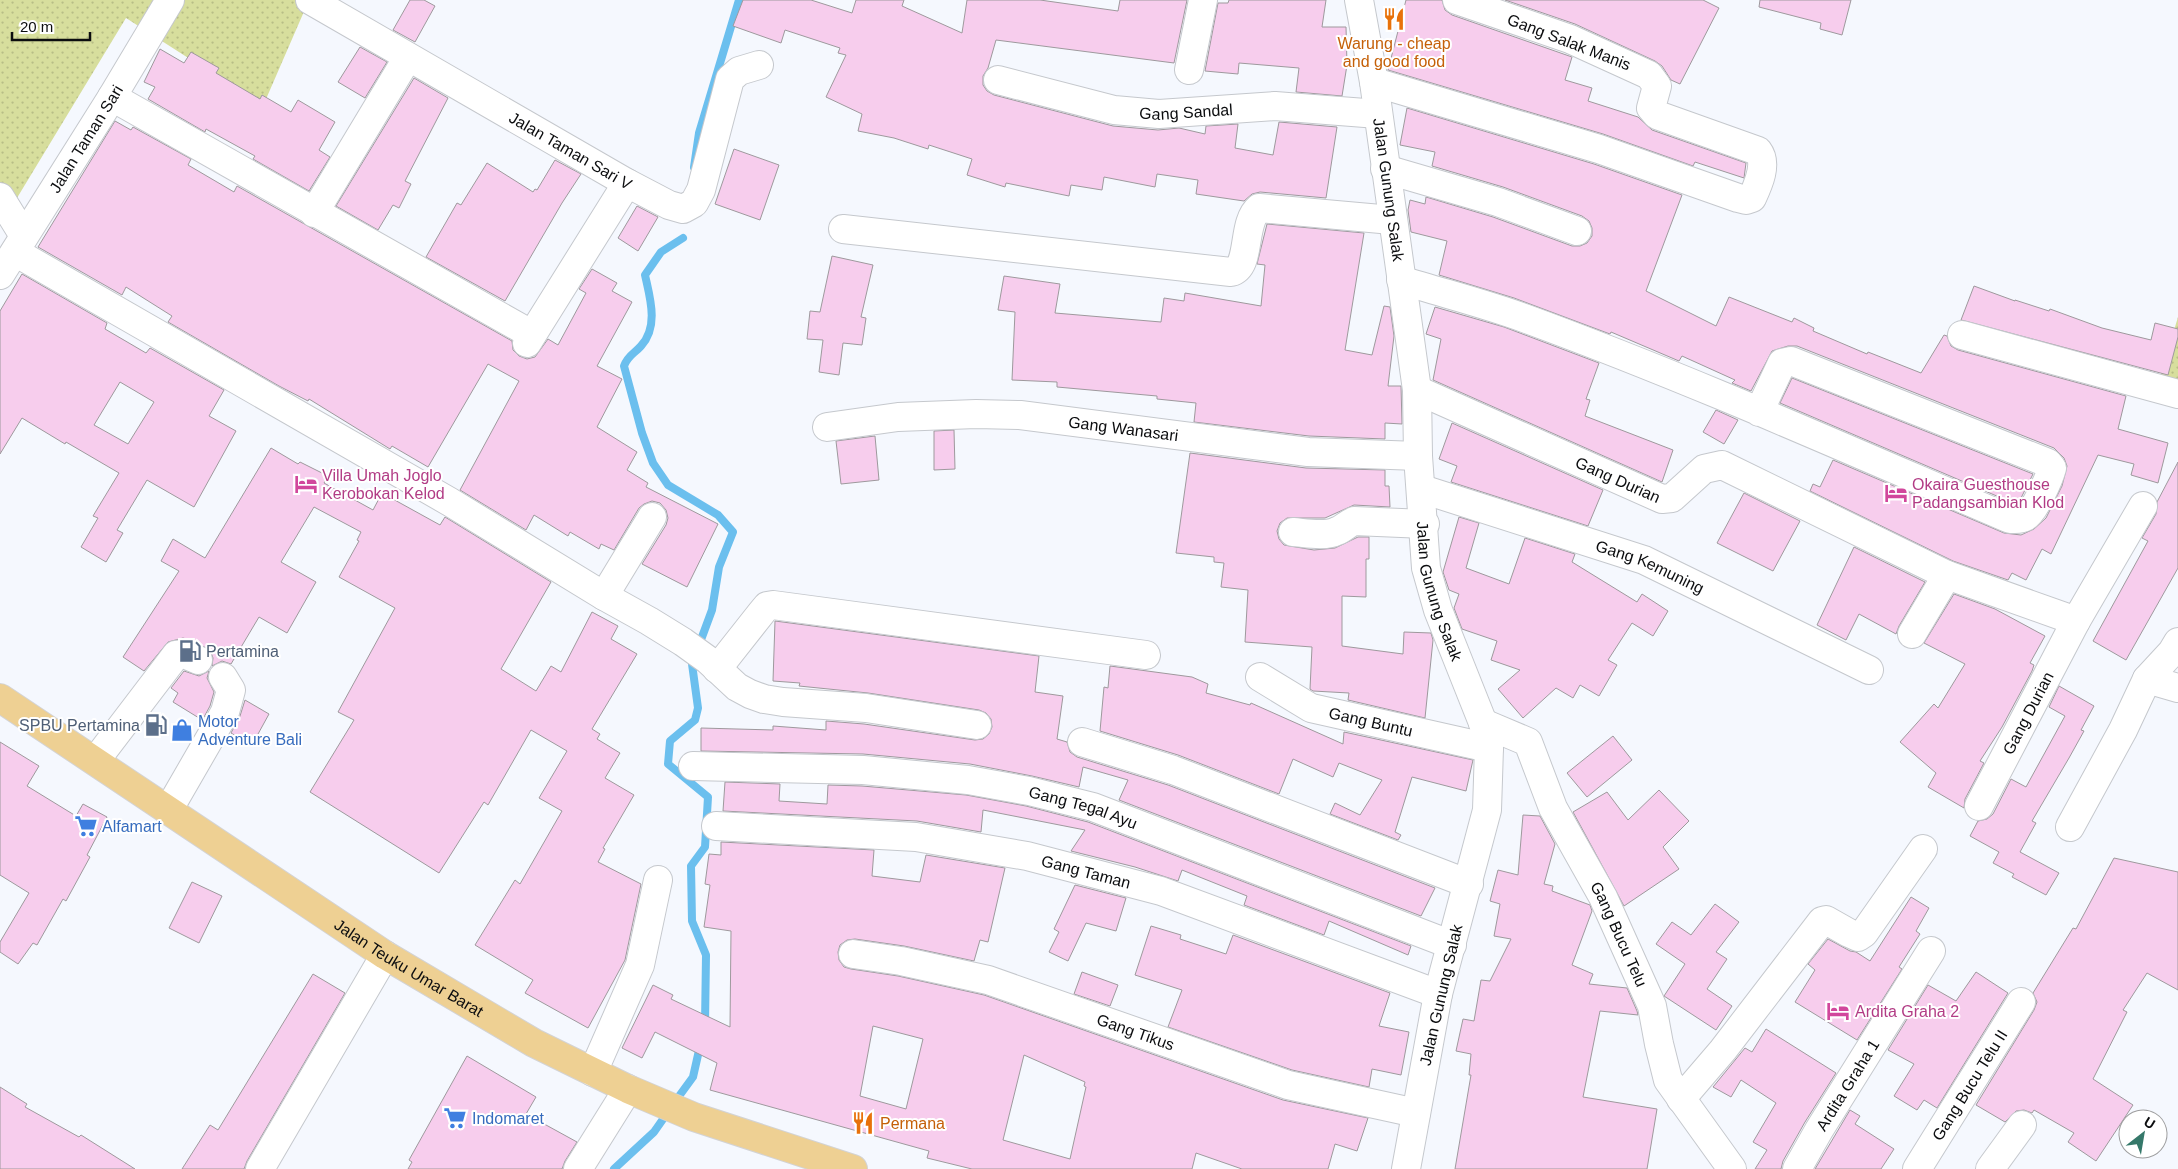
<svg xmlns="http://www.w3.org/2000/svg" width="2178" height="1169" font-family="Helvetica,sans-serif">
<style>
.grass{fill:url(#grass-dots)}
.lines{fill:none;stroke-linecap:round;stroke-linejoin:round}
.stream{stroke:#6bbfee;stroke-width:8}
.building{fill:#f7cded;stroke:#9e999d;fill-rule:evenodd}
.minor-casing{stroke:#c5c8cd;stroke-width:30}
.major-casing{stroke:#d3d3d4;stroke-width:30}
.minor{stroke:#fff;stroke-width:28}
.major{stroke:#eed093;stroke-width:28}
.labels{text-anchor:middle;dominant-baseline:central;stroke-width:4;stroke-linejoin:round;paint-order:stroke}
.street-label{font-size:16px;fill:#0c0d0f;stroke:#fff}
.food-label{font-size:16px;fill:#c56008;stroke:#fff}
.hotel-label{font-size:16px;fill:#b23c85;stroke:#fff;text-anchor:start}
.service-label{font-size:16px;fill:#4e5e75;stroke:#fff;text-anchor:start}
.shop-label{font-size:16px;fill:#366cbe;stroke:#fff;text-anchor:start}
</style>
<defs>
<pattern id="grass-dots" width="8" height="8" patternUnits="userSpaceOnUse" patternTransform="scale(1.25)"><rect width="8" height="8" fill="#d7de9d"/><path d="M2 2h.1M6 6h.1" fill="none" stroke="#b7bd86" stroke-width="1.8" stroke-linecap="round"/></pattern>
</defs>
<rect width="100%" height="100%" fill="#f5f8fe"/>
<g class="grass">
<path d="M0,0H309L263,106L126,18L0,226Z"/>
<path d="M2178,317V382L2160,377Z"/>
</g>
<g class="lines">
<g class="stream">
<path d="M694,167L699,133L739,0"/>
<path d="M683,238L661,252L645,275C650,298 659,326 641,346C634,354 628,355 624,366L642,433L653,463L668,485L718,515L733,532L719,567L712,610L692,664L698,708L695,720L670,741L668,764L708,797L705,847L691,866L692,921L706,955L705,1025"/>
<path d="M674,1103L693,1077L700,1046"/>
<path d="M614,1169L654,1132L668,1112"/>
</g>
</g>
<g class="building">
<path d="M410,0H424L435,6L415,42L393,30Z"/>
<path d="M743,0H811L852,13L856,0H904L902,6L962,33L967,0H1040L1118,11L1120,0H1187L1174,63L996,40L988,68L983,76V85L987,91L994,95L1113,126L1158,130L1179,128L1205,134L1206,126L1238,124L1235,148L1273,155L1279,122L1337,127L1326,198L1260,192L1252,194L1244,201L1196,194L1198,180L1157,174L1155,187L1104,177L1102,190L1071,185L1069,196L1006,183L1005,187L967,175L972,159L929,145L928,149L894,138L858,131L862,114L826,97L846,55L838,53L840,48L785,30L781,43L733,26Z"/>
<path d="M1229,0H1326L1322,27H1346L1347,65L1342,96L1296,92L1299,68L1239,63L1238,74L1205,71L1218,3H1228Z"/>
<path d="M1406,0H1442L1445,10L1452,15L1572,57L1565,80L1592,88L1588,101L1638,117L1652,130L1746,163L1744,178L1695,162L1693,166L1603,134L1388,70Z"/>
<path d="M1505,0H1703L1719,8L1680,84L1671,80L1662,66L1655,61L1575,24Z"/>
<path d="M1760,0H1851L1842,35L1820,29L1821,23L1759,7Z"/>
<path d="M360,47L387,62L365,98L338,82Z"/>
<path d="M160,49L184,63L191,52L219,68L216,73L260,99L262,95L291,112L298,100L335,122L319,150L330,157L309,191L253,159L255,156L206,129L205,132L148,99L155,87L144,82Z"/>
<path d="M414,78L448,98L405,181L411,184L399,208L393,205L378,230L336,206Z"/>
<path d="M1407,108L1594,164L1682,195L1646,291L1716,326L1729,297L1792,322L1794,318L1814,328L1813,331L1867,354L1868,352L1921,373L1944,335L1947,336L1951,346L1958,350L2126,396L2118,429L2168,443L2158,483L2131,475L2134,464L2098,455L2051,554L2042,549L2026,580L2012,573L2008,580L1953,561L1810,491L1813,484L1820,487L1833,460L2004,533L2021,535L2034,529L2046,518L2062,486L2067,466L2064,458L2054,448L1797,346H1788L1772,351L1751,391L1732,383L1735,380L1682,356L1679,361L1611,332L1610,334L1514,298L1439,275L1447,241L1411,232L1408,210L1410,200L1425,204L1426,197L1493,217L1572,246H1580L1587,243L1592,236V228L1589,221L1582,216L1503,187L1432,166L1435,152L1400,145Z"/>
<path d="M115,121L131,130L133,127L191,159L188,165L234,192L237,186L512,341L513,350L519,356L527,359L535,357L548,339L558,345L586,293L579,289L592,269L617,283L612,291L632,302L597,366L622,379L597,427L637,452L627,470L648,483L646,487L718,524L687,587L642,564L666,525L668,518L666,510L660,503L652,501L644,504L639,508L614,550L601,544L599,549L570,532L568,536L534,515L526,530L460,490L519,381L488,364L428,467L392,446L390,449L309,399L308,401L279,386L168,322L172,316L126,287L122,295L38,247Z"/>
<path d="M734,149L779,165L760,220L715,204Z"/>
<path d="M555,160L581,174L562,203L505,301L426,257L457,203L461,205L487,163L533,192L535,189L537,190Z"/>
<path d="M637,206L658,217L638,251L618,238Z"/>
<path d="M1267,224L1364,233L1345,350L1372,355L1384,306L1390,307L1394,336L1388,386H1401L1402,424L1385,423V439L1309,436L1194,422L1196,403L1157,399V396L1057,387V382L1012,380L1015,312L998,310L1004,276L1060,284L1055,313L1161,322L1164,298L1184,301L1185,293L1261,306L1265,265L1257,264Z"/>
<path d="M832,256L873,265L861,317L866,318L862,345L843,343L839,375L819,372L823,340L807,339L810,311L820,312Z"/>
<path d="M22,274L107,323L105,329L146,353L150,348L224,390L209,416L236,431L194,507L147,480L117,530L123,533L106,562L81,547L98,518L93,516L119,473L66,442L65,444L22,418L0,454V311ZM120,382L154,402L128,444L94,425Z"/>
<path d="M1974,286L2015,301V300L2049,311L2050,309L2102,328L2151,340L2155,323L2178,329V337L2168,375L1961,320Z"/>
<path d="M1435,307L1504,327L1599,363L1586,399L1590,400L1585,416L1673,450L1662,482L1433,380L1441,339L1426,334Z"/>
<path d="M1792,378L2033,474L2020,500L2017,503H2013L1780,403Z"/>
<path d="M1716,410L1738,420L1724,444L1703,432Z"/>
<path d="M1452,423L1603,490L1588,526L1451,482L1457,466L1439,459Z"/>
<path d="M954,430L955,469L934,470V431Z"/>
<path d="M875,436L879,480L841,484L836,441Z"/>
<path d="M271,448L298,464L300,462L328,476L324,483L373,510L382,493L440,525L445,517L551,582L501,669L536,691L551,666L561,672L592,612L618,626L611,639L637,654L592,729L600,734L597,739L620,753L605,778L634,795L603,848L605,849L598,862L641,884L625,960L588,1028L525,993L533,980L475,945L515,880L520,884L562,811L539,798L567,751L531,730L488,805L484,802L439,873L310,792L354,720L338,712L395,608L339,577L359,541L357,540L361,532L314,507L281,562L316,582L287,633L259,617L231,664L222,661L212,666L213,658L210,650L190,640L183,638L168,642L144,671L123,657L179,571L161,561L173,539L205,558Z"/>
<path d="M1190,453L1306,468L1385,470V486H1389L1390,507L1354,505L1325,518H1287L1280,523L1277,531L1279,539L1284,545L1314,550L1335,548L1358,537H1369V559H1366V597L1342,596V646L1403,654L1404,632L1431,633L1433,640L1425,718L1348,700L1349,693L1313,691L1310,689L1312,647L1245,642L1248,590L1221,587L1224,563L1214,562V557L1176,553Z"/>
<path d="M2178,462V568L2126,660L2093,641L2148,541L2142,538L2156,514L2157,502Z"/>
<path d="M1744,493L1800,521L1773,571L1717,543Z"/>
<path d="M1459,517L1479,523L1466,568L1509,584L1525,538L1575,554L1572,562L1637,602L1642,594L1668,611L1653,636L1632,623L1608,660L1617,665L1599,696L1580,685L1573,698L1556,688L1523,718L1498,689L1520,670L1491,660L1497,641L1462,629L1454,608L1459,594L1449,590L1443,572Z"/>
<path d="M1854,547L1925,582L1899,626L1896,634L1859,614L1846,640L1817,625Z"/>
<path d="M1954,594L1995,609L2045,636L2030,663L2034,665L2032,671L2002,727L1980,761L1984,763L1965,799L1964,808L1928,787L1936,773L1900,742L1934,704L1938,708L1965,664L1924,643Z"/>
<path d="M775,621L1039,656L1035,692L1063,696L1057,739L1067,742L1070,752L1077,757L1168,785L1435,888L1421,916L1119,800L1128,780L1083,767L1079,787L1032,776L970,764L863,754L701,751V728L773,730V726L826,730V721L864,724L975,740L983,739L989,734L992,727L991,719L986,713L979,710L868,693L799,686L800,683L773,681Z"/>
<path d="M1110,666L1192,677L1208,684L1206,693L1250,705L1251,703L1343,744L1344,732L1473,760L1466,791L1412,777L1395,832L1401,835L1398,840L1330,814L1335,803L1360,815L1382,780L1339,763L1333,777L1293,759L1279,794L1178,755L1100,731L1104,687L1108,688Z"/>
<path d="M184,671L199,676L209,671L207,678L214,692L210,706L204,717L200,715L199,718L173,702L178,693L171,688Z"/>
<path d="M2059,686L2094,706L2081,730L2084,731L2069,758L2032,821L2036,823L2020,852L2059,873L2046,895L2012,877L2014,874L1993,863L1999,852L1970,836L1978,821L1987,819L1993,814L2011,779L2026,787L2065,716L2049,707Z"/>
<path d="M245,700L269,714L252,745L231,733L240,716Z"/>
<path d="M1613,736L1632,760L1587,797L1567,773Z"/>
<path d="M0,742L39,766L27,786L76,816L83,804L107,817L87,855L90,857L66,901L63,899L37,945L33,943L18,964L0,952V942L29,893L0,875Z"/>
<path d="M725,782L780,784L779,801L827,804L828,785L862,786L966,795L1026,806L1088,822L1411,946L1408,955L1329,921L1324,935L1244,905L1247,896L1182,870L1178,881L1135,867L1071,851L1085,830L983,810L981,832L917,821L723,811Z"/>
<path d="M1659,790L1689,821L1663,847L1679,869L1624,906L1573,812L1607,792L1628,820Z"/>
<path d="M1523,815L1540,816L1555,844L1544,884L1553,886L1552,891L1590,905L1592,911L1572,965L1593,974L1589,984L1627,988L1637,1011L1638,1015L1600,1011L1583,1097L1657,1109L1647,1169H1455L1471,1075H1469L1471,1054L1456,1051L1463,1019L1474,1021L1481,980L1490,981L1511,939L1494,936L1500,904L1490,901L1498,870L1518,875Z"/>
<path d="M721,842L874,850L872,876L920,882L926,855L1005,868L988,942L980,940L974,961L904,946L855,939L847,940L840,945L838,952L839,960L844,967L851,969L898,976L984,995L1283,1100L1368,1118L1357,1151L1335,1144L1328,1169H1242L1196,1153L1192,1169H972L927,1158L929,1151L710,1090L717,1063L655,1032L642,1058L622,1048L653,985L673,995L671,999L730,1027L731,931L704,927L710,885L705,884L709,854L721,855ZM873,1026L923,1039L906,1109L860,1096ZM1024,1055L1085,1082L1084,1086L1086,1087L1070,1159L1003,1140Z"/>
<path d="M2114,858L2178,872V990L2147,973L2123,1010L2127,1012L2093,1079L2133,1105L2096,1161L2068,1142L2074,1133L2034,1110L2032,1113L2024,1110L2016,1111L2005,1122L1976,1105L2034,1010L2037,1002L2033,993L2073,928L2076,929Z"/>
<path d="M192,882L222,896L199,943L169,928Z"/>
<path d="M1075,885L1126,898L1116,931L1086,923L1068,961L1049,952L1059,932L1054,929Z"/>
<path d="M1911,897L1929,908L1916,931L1920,934L1899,967L1902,969L1857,1040L1795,1002L1815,970L1808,964L1828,939L1850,951L1856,952L1870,961Z"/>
<path d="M1715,904L1739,922L1716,952L1727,959L1707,989L1732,1006L1716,1030L1664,996L1685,964L1656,944L1672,922L1691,935Z"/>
<path d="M1151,926L1181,935L1180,939L1226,954L1233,935L1390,993L1379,1026L1409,1032L1401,1075L1372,1069L1369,1087L1292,1070L1168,1027L1182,990L1135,975Z"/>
<path d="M1082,972L1118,985L1110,1006L1074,994Z"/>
<path d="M1976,972L2008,993L1937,1108L1924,1100L1917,1110L1894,1096L1914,1064L1888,1050L1928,985L1956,1001Z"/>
<path d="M313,974L345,993L247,1161L244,1169H182L210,1125L218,1130Z"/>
<path d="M1766,1029L1836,1073L1805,1122L1783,1161L1781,1169H1755L1767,1150L1753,1142L1776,1103L1741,1080L1731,1097L1713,1087L1745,1048L1752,1052Z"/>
<path d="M467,1056L536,1097L526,1114L577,1142L565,1161L562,1169H408L412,1162L409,1160Z"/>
<path d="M0,1087L27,1104L25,1107L79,1137L81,1135L135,1169H0Z"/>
<path d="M1850,1110L1860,1116L1855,1124L1894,1149L1881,1169H1815Z"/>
</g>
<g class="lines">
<defs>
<g id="minor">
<path id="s1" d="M310,0L627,183L669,205L683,209L694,203L701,190L730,79L739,71L759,65"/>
<path id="s2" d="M1359,0L1374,82L1417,390L1418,456L1426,568L1438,610L1483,723L1489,748L1487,810L1438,994L1406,1169"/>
<path d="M1189,70L1203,0"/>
<path id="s3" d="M998,80L1114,110L1159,114L1275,106L1378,114"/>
<path d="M1374,82L1599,149L1738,198L1746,200L1752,198C1758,185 1768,164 1758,151L1657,115L1651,108L1657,86L1649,75L1570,39L1457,0"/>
<path d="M112,97L531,334"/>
<path d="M1385,169L1498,202L1577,231"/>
<path d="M0,197L24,236"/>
<path d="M314,213L408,57"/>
<path d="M843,229L1231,272C1252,267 1241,223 1259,208L1392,220"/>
<path d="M15,252L450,502L604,596L649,621L683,642L708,660L737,687L750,694L764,699L783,702L866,708L977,725"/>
<path id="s4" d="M0,275L112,97L170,0"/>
<path d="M1401,280C1442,293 1483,303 1524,318C1688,378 1849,450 2010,519C2015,519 2020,520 2025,517C2034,513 2049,479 2052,468L2048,463L1791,361L1782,363L1759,412"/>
<path d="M1962,335L2178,394"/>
<path d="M527,343L627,183"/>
<path id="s5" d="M1417,390L1662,499L1672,498L1704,469L1722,465L1947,575L2076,621"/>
<path id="s6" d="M827,427L898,417L976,414L1020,415L1308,452L1418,456"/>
<path id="s7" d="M1422,489L1644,560L1869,670"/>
<path d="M1293,532C1306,533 1325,537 1337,531C1343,529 1347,524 1354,521L1425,524"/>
<path d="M604,596L652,517"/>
<path d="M1912,634L1947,575"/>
<path d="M717,669L762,612L767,606L773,605L1146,655"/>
<path id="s8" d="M1260,677L1311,708L1489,748"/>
<path d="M2147,679L2178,688"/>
<path id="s9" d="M1483,723L1528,742L1553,808L1603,897L1652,1006L1659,1044L1668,1080L1732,1169"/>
<path d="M1082,742L1173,770L1469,884"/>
<path d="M96,760L176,655L184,654L198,660"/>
<path id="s10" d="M693,766L863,770L968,780L1029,791L1093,807L1452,945"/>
<path id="s11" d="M1979,806L2076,621L2143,506"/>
<path d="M169,809L225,712L231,690L223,677"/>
<path id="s12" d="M716,826L916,837L1027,856L1161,891L1438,994"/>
<path d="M2070,827L2123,730L2147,679L2172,652L2178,642"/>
<path id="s13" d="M853,954L901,961L988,980L1288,1085L1416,1113"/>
<path d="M593,1072L640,965L658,880"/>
<path d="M1681,1099L1723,1050L1822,921L1826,920L1849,933L1858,937L1864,933L1923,849"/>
<path d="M260,1169L385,955"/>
<path d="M578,1169L628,1089"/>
<path id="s14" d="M1797,1169L1819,1130L1931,951"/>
<path id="s15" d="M1917,1169L2021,1002"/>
<path d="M1990,1169L2022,1125"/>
</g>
<g id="major">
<path id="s16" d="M0,698L385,955L534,1043L628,1089L694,1117L853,1169"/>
</g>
</defs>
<use href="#minor" class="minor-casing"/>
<use href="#major" class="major-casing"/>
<use href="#minor" class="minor"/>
<use href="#major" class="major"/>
</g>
<defs>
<symbol id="restaurant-bare" viewBox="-9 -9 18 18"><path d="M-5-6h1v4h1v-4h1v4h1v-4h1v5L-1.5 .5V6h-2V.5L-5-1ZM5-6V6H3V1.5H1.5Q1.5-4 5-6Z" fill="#e8710a" stroke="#fff" stroke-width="2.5" paint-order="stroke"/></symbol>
<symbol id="hotel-bare" viewBox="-9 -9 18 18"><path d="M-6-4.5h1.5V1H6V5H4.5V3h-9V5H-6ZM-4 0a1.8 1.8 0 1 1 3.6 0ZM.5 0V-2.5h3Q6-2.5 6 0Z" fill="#d1479c" stroke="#fff" stroke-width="2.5" paint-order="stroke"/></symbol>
<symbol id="fuel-bare" viewBox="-9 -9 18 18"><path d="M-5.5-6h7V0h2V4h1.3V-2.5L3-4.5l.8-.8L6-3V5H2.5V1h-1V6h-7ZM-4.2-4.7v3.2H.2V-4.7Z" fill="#5c6f8a" stroke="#fff" stroke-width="2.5" paint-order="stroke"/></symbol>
<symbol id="shop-bare" viewBox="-9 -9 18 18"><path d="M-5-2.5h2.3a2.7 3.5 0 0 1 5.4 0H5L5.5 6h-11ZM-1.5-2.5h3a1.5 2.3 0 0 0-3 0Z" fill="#3f7fe0" stroke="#fff" stroke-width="2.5" paint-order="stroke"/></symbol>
<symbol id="supermarket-bare" viewBox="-9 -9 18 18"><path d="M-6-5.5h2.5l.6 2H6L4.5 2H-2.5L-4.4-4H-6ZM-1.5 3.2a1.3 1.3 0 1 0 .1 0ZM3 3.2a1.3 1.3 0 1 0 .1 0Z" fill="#3f7fe0" stroke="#fff" stroke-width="2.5" paint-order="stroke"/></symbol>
</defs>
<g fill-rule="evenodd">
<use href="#restaurant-bare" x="1378" y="3" width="32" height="32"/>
<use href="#hotel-bare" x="290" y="468" width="32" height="32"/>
<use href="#hotel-bare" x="1880" y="477" width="32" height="32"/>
<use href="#fuel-bare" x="174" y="635" width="32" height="32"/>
<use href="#fuel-bare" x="140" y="709" width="32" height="32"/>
<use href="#shop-bare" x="166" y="714" width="32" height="32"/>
<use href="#supermarket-bare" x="70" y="810" width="32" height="32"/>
<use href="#hotel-bare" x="1822" y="995" width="32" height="32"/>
<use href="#supermarket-bare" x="439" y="1102" width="32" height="32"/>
<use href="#restaurant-bare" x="847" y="1107" width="32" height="32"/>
</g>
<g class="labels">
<g class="street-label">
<text transform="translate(1569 42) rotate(21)">Gang Salak Manis</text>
<text stroke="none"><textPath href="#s3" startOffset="192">Gang Sandal</textPath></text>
<text stroke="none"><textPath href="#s4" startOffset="161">Jalan Taman Sari</textPath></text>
<text stroke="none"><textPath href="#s1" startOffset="301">Jalan Taman Sari V</textPath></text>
<text stroke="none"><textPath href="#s2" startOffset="192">Jalan Gunung Salak</textPath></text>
<text stroke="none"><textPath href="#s6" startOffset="298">Gang Wanasari</textPath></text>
<text stroke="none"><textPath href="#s5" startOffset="220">Gang Durian</textPath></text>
<text stroke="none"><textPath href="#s7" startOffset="241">Gang Kemuning</textPath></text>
<text stroke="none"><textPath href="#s2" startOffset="598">Jalan Gunung Salak</textPath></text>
<text stroke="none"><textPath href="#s11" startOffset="105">Gang Durian</textPath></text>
<text stroke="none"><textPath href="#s8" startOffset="121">Gang Buntu</textPath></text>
<text stroke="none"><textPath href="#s10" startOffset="394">Gang Tegal Ayu</textPath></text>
<text stroke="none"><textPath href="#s12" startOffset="374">Gang Taman</textPath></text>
<text stroke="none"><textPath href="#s9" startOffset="262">Gang Bucu Telu</textPath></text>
<text stroke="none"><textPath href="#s16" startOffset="490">Jalan Teuku Umar Barat</textPath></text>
<text transform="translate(1441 995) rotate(-77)">Jalan Gunung Salak</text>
<text stroke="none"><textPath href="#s13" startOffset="294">Gang Tikus</textPath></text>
<text stroke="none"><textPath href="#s14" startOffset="98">Ardita Graha 1</textPath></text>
<text stroke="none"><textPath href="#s15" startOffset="99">Gang Bucu Telu II</textPath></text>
</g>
<g class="food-label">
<text x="1394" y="43">Warung - cheap<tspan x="1394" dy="18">and good food</tspan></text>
<text x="880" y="1123" text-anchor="start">Permana</text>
</g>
<g class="hotel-label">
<text x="322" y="475">Villa Umah Joglo<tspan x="322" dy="18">Kerobokan Kelod</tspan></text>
<text x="1912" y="484">Okaira Guesthouse<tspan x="1912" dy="18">Padangsambian Klod</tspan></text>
<text x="1855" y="1011">Ardita Graha 2</text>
</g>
<g class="service-label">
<text x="206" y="651">Pertamina</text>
<text x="140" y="725" text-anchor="end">SPBU Pertamina</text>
</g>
<g class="shop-label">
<text x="198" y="721">Motor<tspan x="198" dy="18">Adventure Bali</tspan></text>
<text x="102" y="826">Alfamart</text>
<text x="472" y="1118">Indomaret</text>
</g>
</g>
<g transform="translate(2143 1134) rotate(31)"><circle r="24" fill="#ffffff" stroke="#9e9e9f"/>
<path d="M0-4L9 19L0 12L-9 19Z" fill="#35786a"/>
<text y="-8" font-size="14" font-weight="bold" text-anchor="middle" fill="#0c0d0f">U</text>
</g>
<path d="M12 32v8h78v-8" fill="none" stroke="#0c0d0f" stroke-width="2.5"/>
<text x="20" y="32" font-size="15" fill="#0c0d0f" stroke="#ffffff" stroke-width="4" paint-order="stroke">20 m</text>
</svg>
